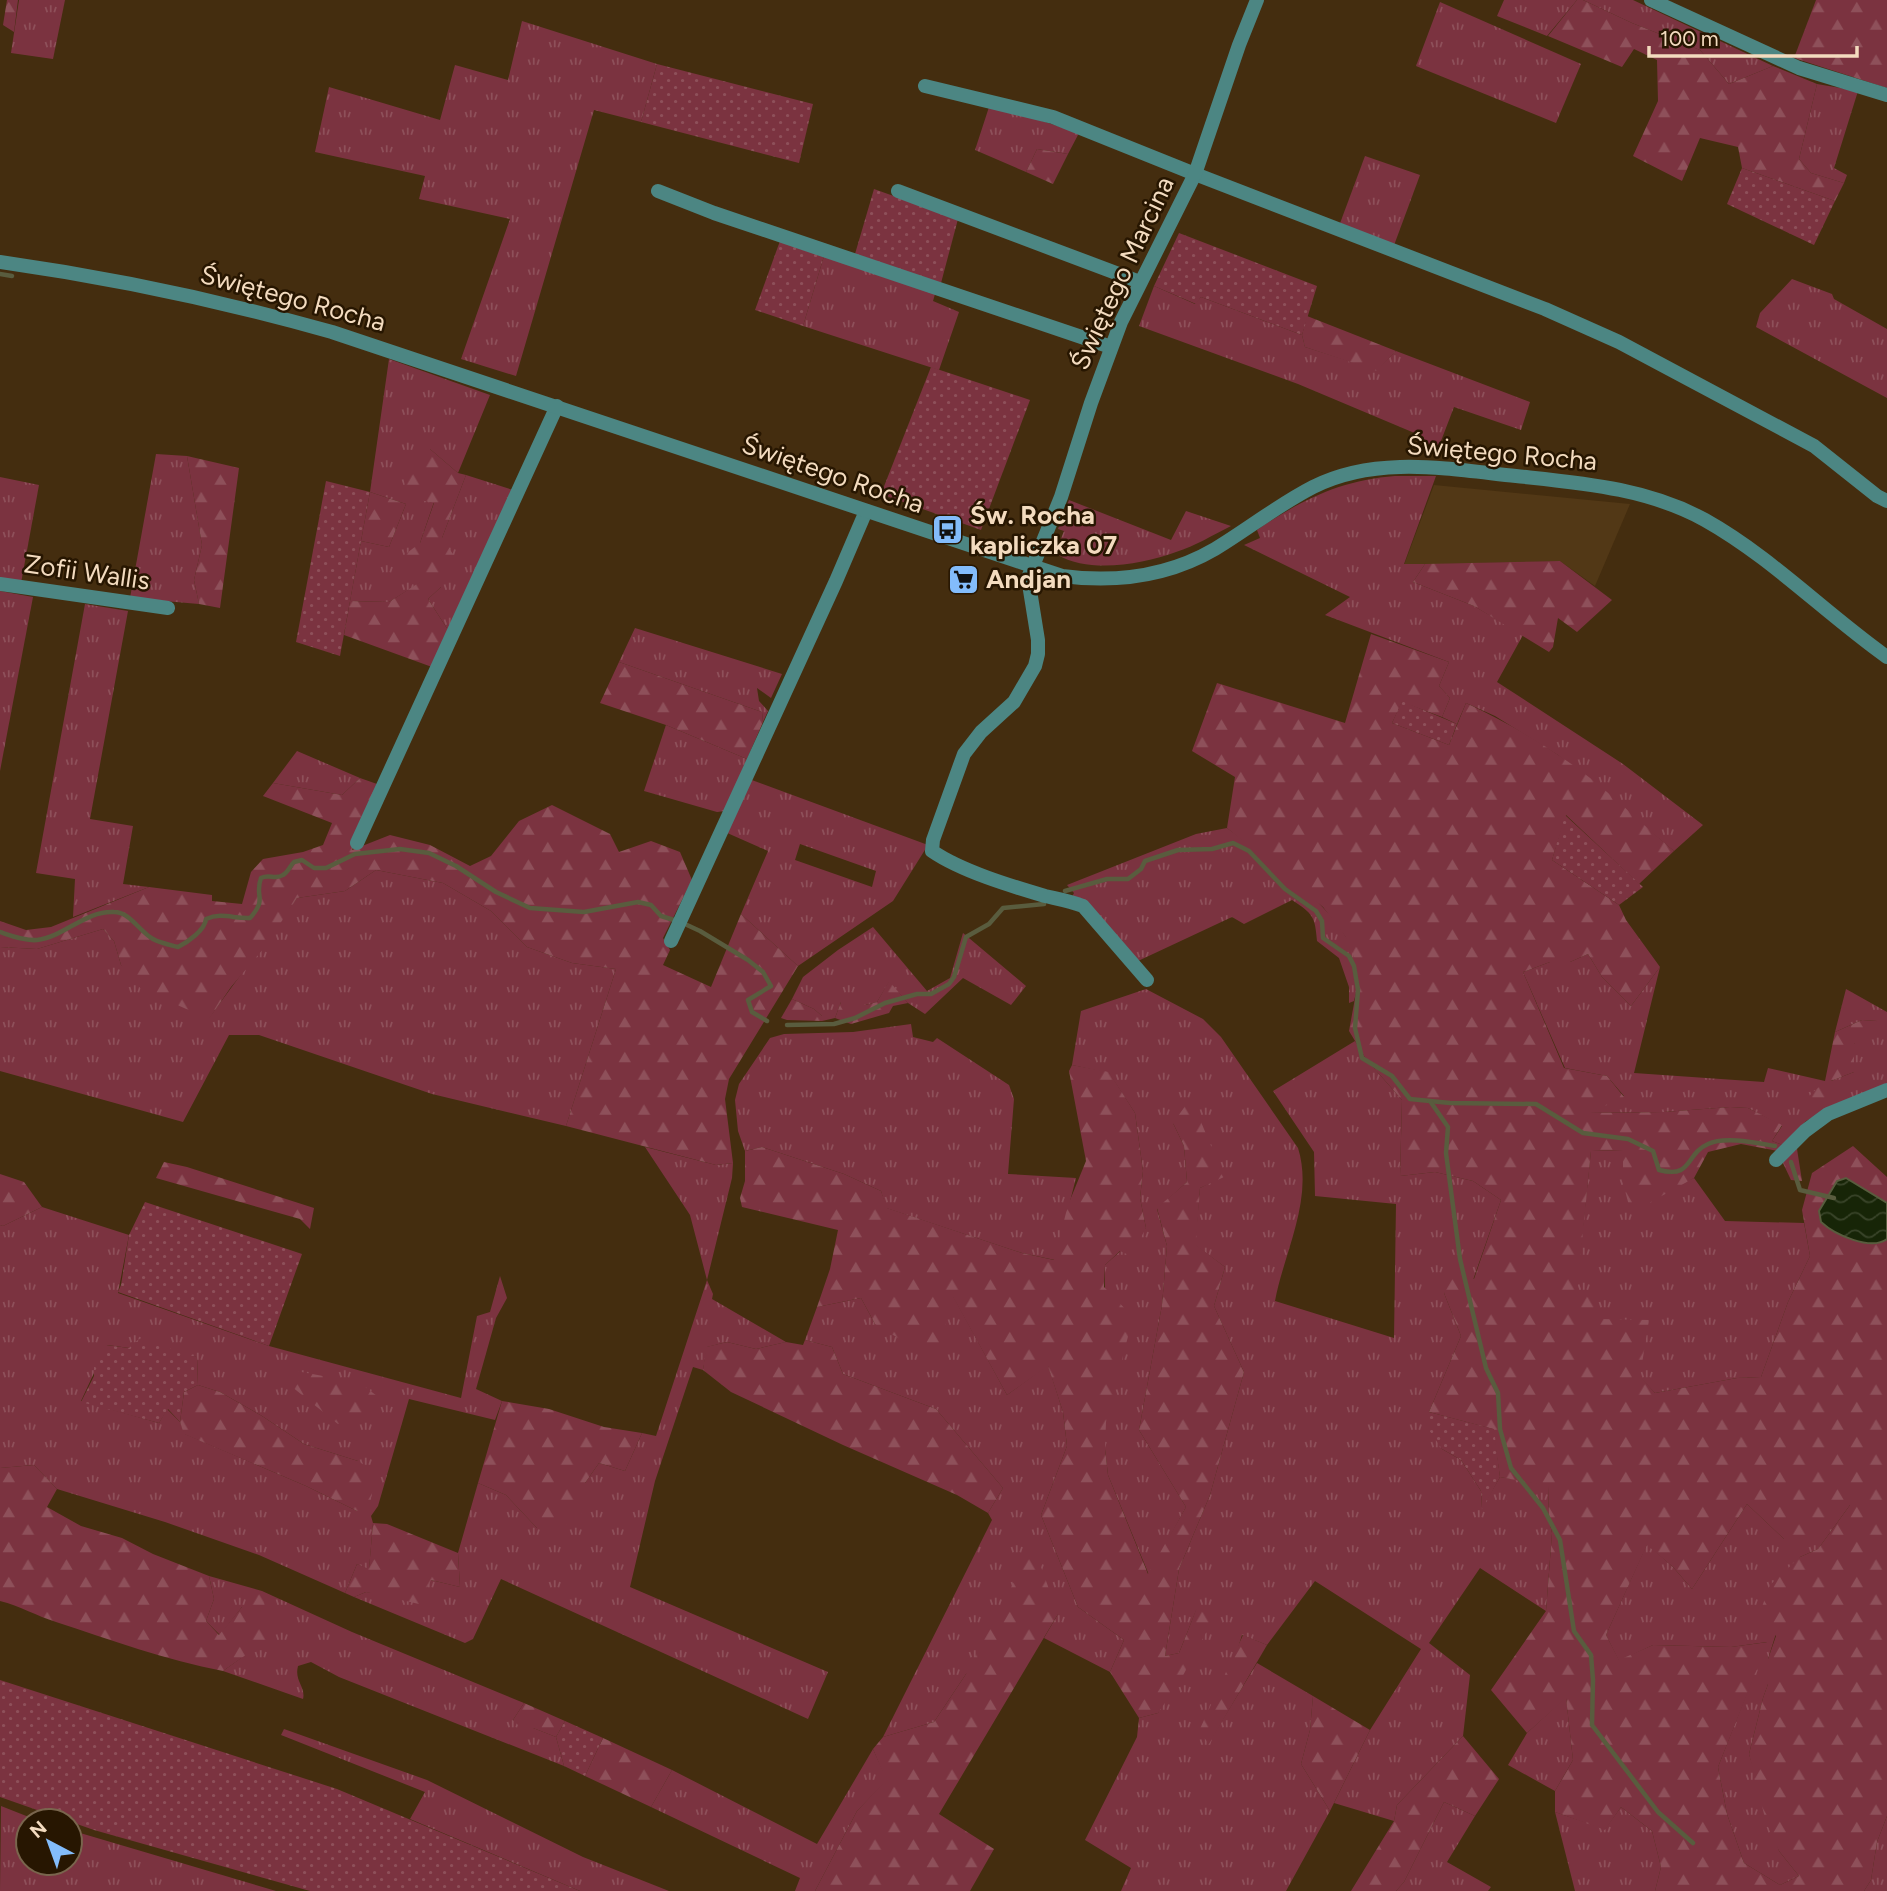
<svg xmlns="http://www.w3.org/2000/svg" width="1887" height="1891" font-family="Figtree,sans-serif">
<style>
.built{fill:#523816}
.grass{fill:url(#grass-tufts);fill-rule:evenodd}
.forest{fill:url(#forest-firs);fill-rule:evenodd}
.garden{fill:url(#garden-dots)}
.water{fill:url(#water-waves);stroke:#595c3e;stroke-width:2}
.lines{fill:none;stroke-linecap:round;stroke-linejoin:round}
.stream{stroke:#595c3e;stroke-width:4.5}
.minor{stroke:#4c8683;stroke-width:14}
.tertiary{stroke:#4c8683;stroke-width:14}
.labels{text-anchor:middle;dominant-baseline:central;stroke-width:5;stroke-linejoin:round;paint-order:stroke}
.street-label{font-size:26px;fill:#f3dbbf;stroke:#271601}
.poi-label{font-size:26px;font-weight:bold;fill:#f3dbbf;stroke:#271601;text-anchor:start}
</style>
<defs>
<pattern id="grass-tufts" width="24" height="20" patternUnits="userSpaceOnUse" patternTransform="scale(1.75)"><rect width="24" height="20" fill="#7b3340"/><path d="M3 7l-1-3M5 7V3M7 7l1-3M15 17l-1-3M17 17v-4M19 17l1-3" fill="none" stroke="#8e505a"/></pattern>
<pattern id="forest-firs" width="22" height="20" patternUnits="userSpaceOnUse" patternTransform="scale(1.75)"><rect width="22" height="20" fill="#7b3340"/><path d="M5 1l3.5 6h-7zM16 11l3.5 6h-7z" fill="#8e505a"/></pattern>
<pattern id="garden-dots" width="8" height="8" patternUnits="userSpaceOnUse" patternTransform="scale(1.75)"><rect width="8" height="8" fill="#7b3340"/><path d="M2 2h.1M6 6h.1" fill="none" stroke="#8e505a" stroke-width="1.8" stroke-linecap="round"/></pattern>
<pattern id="water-waves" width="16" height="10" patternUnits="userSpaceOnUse" patternTransform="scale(1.75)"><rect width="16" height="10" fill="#172507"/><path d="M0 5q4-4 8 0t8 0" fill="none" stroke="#394429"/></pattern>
</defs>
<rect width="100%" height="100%" fill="#442d0f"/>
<path class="built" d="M1434,485L1630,504L1595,586L1560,561L1404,565Z"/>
<g class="grass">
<path d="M19,0H65L53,59L11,53Z"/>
<path d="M1504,0H1577L1547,36L1497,16Z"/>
<path d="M1583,0H1633L1773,66L1729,84L1700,50L1632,23Z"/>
<path d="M1440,2L1581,64L1556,123L1416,66Z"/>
<path d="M522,21L657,64L641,122L594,110L516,376L461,359L510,219L419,199L425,176L315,152L329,87L440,120L455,65L508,80Z"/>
<path d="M1817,84L1858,91L1834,168L1847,175L1844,183L1811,173L1799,159Z"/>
<path d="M990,104L1079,133L1068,154L1037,149L1026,172L975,150Z"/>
<path d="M1365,156L1420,175L1393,248L1339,226Z"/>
<path d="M824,256L935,294L933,301L959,312L939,370L803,326Z"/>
<path d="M1792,279L1832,294L1834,299L1887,329V398L1756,327L1760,313Z"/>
<path d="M1154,286L1195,304L1201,297L1302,335L1305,347L1377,370L1396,351L1530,402L1521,430L1454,407L1436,454L1421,449L1424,437L1298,384L1139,326Z"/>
<path d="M389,359L490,395L458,473L430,449L434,502L420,543L421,582L389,602L350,601L361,541L389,547L406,504L370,492Z"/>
<path d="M156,454L187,456L202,545L194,580L199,604L130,598Z"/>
<path d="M466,475L513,490L448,630L428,599L441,587L442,538Z"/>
<path d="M1395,476H1436L1404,564H1425L1413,582L1474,606L1523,635L1497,682L1623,764L1703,825L1674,851L1558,755L1495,716L1466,703L1457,724L1442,717L1450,698L1439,686L1449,662L1325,615L1350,597L1244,545L1260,538L1257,530C1301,500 1341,480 1395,476Z"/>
<path d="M0,477L39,485L21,583L0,579Z"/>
<path d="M1069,500L1171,540L1186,511L1231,526C1213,535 1195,546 1176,552C1142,564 1091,574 1058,555L1054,544L1055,540L1060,541L1064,531L1058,529Z"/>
<path d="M0,591L33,597L0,771Z"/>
<path d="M85,604L128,611L90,819L133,826L123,884L149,887L73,917L75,879L36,873Z"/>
<path d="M635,628L782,674L771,698L757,688L759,701L768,711L763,722L762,712L619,662Z"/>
<path d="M666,725L747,759L725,811L717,812L644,791Z"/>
<path d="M297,751L360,778L342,795L273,783Z"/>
<path d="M749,779L928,845L893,901L798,966L741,914L768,851L725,832ZM800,844L876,871L872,887L795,860Z"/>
<path d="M1227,828C1271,862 1346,911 1360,969C1362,978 1356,992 1354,1001L1349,1003V987L1339,958L1317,941C1315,916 1313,914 1292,900L1244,924L1232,917L1138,961L1072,897L1074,893L1067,885L1196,834Z"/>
<path d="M376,870L443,883L491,911L527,947L572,963L616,969L566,1126L432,1094L259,1035H229L183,1122L0,1071V947L37,949L103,929L114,941L121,965L209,1018L297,898L345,891Z"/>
<path d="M873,927L927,991L950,978L963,933L1026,986L1011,1005L963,978L925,1014L908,1003L889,982L877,1002L865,1005L841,1002L835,1018L822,1021V1016L814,1009L792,999L803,977L838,950Z"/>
<path d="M1588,954L1602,977L1631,1006L1660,967L1634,1073L1764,1082L1768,1068L1825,1081L1829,1108L1806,1121L1783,1145L1772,1141L1782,1126L1748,1108L1730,1107L1664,1112L1587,1113L1624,1096L1607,1076L1565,1068L1523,972L1550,962H1570Z"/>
<path d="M1146,989L1203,1019L1221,1037L1298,1148C1314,1199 1284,1252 1275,1301L1394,1338L1396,1204L1315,1196L1314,1152L1273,1091L1355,1041L1366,1059L1402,1100L1400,1176L1435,1172L1473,1181L1501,1200L1473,1280L1444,1293L1461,1336L1429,1412L1442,1449L1461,1460L1481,1491L1482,1508L1500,1477L1548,1485L1549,1520L1552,1533L1546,1611L1480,1568L1429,1643L1470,1675L1463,1736L1397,1805L1394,1821L1334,1803L1370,1730L1421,1649L1315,1581L1267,1645L1242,1635L1208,1744L1257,1663L1313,1696L1310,1730L1301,1764L1330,1811L1286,1891H1121L1131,1868L1085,1840L1137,1737L1139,1718L1158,1713L1197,1608L1179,1653L1165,1656L1179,1569L1210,1495L1244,1372L1214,1306L1225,1267L1195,1245L1200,1188L1223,1176L1173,1123L1184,1146L1187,1182L1157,1209L1167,1246L1162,1305L1139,1430L1186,1507L1149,1575L1108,1475L1105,1449V1265L1146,1228L1140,1198L1143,1171L1135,1113L1109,1073L1072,1065L1081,1011Z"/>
<path d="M1846,989L1887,1012V1084L1831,1107V1081L1854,1072V1044L1877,1021L1862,1020L1835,1032Z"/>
<path d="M911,1024L913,1037L933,1042L937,1038L1009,1085L1014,1099L1008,1174L1076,1178L1055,1260L1022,1253L886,1208L881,1191L844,1174L762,1147L745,1151L738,1131L735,1100L739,1084L770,1038L784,1034L853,1032Z"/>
<path d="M645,1147L716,1165L733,1163L732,1178L707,1280L713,1294L712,1299L786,1342L756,1349L727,1342L707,1347L703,1370L693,1367L655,1481L630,1587L828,1672L808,1719L501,1579L473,1639L465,1643L354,1597L366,1592L382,1594L431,1580L460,1587L458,1553L478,1483L506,1495L537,1528L585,1483L599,1463L625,1471L642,1433L656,1436L707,1280L690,1215Z"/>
<path d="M1623,1150V1183L1674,1187L1694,1178L1725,1221L1804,1223L1810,1256L1788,1302L1761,1377L1737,1378L1655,1393L1639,1376L1576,1293L1591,1151Z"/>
<path d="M42,1207L129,1235L118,1293L269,1346L461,1398L477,1316L490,1312L500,1276L507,1298L496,1318L476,1389L502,1401L495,1420L409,1399L378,1506L371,1516L373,1523L369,1570L357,1564L345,1593L259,1555L165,1522L57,1489L34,1465L0,1468V1225L3,1226ZM107,1345L197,1357L198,1385L220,1392L262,1416L304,1444L358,1461L357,1511L306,1486L185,1434L180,1422L167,1409L159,1423L81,1401Z"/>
<path d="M953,1296L1007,1395L1048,1365L1063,1412L1067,1446L1041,1515L1078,1607L1124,1640L1110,1672L1044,1638L1058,1614L966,1674L934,1722L883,1737L992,1520L988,1513L1003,1488L936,1409L843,1374L832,1347L805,1340L817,1307L861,1298L875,1324Z"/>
<path d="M1850,1495V1505L1818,1549L1800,1557L1768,1659V1684L1763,1698L1749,1754L1779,1851L1799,1876L1780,1885L1744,1863L1727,1814L1718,1767L1767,1642L1731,1647L1653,1645L1619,1661L1606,1635L1647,1544L1673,1567L1692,1589L1747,1504L1784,1539Z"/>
<path d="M209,1576L262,1591L352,1632L524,1703L513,1720L556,1737L564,1766L339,1677L311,1662L298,1666C294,1681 306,1687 303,1699L223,1671L241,1658L242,1607L220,1635L206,1621L214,1599Z"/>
<path d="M1566,1697L1573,1760L1555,1791L1508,1765L1527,1733Z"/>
<path d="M284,1729L427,1780L583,1857L669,1891H580L410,1819L425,1792L281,1735Z"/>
<path d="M873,1749L887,1780L857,1811L815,1891H795L800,1878L651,1807L672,1770L817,1844Z"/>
<path d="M1444,1802L1475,1816L1447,1862L1491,1887L1488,1891H1396L1404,1882Z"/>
<path d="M1,1806L39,1821H28V1863H70V1830L276,1891H0Z"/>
<path d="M1621,1807L1652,1831L1661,1867L1655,1891H1575L1555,1812L1605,1829Z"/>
<path d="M1887,1816V1891H1864L1871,1880L1877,1842Z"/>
</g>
<g class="forest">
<path d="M7,0H18L14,32L3,25Z"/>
<path d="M1577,0H1583L1632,23L1700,50L1729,84L1773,66L1817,84L1799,159L1811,173L1844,183L1835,201L1742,168L1738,147L1700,138L1682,181L1633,156L1658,101L1657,60L1634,49L1622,67L1548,36Z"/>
<path d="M1816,0H1887V88L1794,58Z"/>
<path d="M1037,149L1068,154L1053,184L1026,172Z"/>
<path d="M1307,316L1396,351L1377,371L1305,347L1302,335Z"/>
<path d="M430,449L458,473L466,475L442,538L459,563L441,587L428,599L448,630L432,667L344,635L350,601L389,602L420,582L403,556L420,543L434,503L406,497L402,458Z"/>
<path d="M187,456L239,468L220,608L199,604L194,580L202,545Z"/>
<path d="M370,492L406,504L389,547L361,541Z"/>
<path d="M1560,561L1612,600L1577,632L1558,618L1553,647L1549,652L1474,606L1413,582L1425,564Z"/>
<path d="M1371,634L1449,662L1439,686L1450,698L1442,717L1402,702L1392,723L1449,745L1466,703C1513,725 1560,753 1600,786C1625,807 1649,830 1674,851L1639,884L1566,815L1552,860L1619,905L1626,920L1660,967L1631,1006L1602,977L1588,954L1570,962H1550L1523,972L1564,1068L1607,1076L1624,1097L1590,1113L1664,1112L1730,1107L1748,1108L1782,1125L1772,1141L1783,1145L1778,1151L1741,1144L1708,1152L1694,1178L1631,1213L1623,1183V1150L1591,1151L1577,1293L1597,1296L1598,1319L1649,1320L1640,1376L1655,1393L1737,1378L1761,1377L1788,1302L1810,1256L1802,1210L1812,1173L1853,1146L1887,1177V1816L1877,1842L1871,1880L1864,1891H1655L1661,1867L1652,1831L1621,1807L1605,1830L1555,1812V1791L1573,1760L1566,1698L1527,1733L1491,1690L1546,1611L1552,1533L1549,1520L1548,1486L1500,1477L1493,1429L1429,1412L1461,1336L1444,1293L1457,1268L1474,1279L1501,1200L1473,1181L1435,1172L1400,1176L1402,1100L1366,1059L1349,1031L1360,971L1345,936L1323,907L1227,828L1235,777L1192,751L1217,683L1345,723ZM1850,1496V1505L1818,1549L1800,1557L1770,1585L1759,1615L1776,1636L1768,1659V1684L1763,1698L1749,1754L1766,1822L1779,1851L1799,1876L1780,1885L1744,1863L1727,1814L1718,1767L1768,1642L1731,1647L1653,1645L1619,1660L1606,1635L1647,1545L1673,1567L1692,1589L1747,1504L1784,1539L1812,1540Z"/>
<path d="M619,662L762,712L763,722L747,759L666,725L600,703Z"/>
<path d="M360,778L377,784L352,850L390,835L430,845L470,866L491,856L519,821L552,805L610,834L619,852L651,841L680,852L692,880L663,938L670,950L663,965L711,987L741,914L798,966L729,1079L725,1099L733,1163L716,1165L566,1126L616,969L572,963L527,947L491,911L443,883L376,870L345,891L297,898L264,948L231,987L209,1019L141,989L121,965L114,941L103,929L37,949L0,947V921L26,930L51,927L149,887L212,895V901L242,904L251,872L263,859L303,852L323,845L332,823L263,796L273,783L342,795Z"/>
<path d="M889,981L908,1003L893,1006L889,1013L851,1024L835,1018L841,1002L858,999L865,1005L877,1002Z"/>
<path d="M792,999L814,1009L822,1016V1021L787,1020L781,1018Z"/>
<path d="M1862,1020L1877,1021L1875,1034L1854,1044V1072L1831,1081V1107L1806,1099L1825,1081L1835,1032Z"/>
<path d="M1072,1065L1109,1072L1135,1113L1143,1171L1140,1198L1146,1228L1131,1256L1120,1251L1105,1265L1104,1287L1133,1317L1106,1422L1105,1449L1108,1475L1148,1574L1186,1507L1139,1430L1162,1305L1167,1246L1157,1208L1187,1182L1184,1146L1173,1123L1191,1098L1224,1177L1200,1188L1196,1245L1225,1267L1214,1306L1244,1372L1210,1495L1179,1569L1165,1656L1179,1653L1197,1608L1216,1614L1180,1681L1158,1713L1139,1718L1110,1672L1124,1640L1078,1607L1041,1515L1067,1446L1063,1412L1048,1366L1007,1395L953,1297L936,1361L875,1324L861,1298L817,1307L830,1269L838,1230L742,1207L740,1198L745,1181V1151L762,1147L844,1174L881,1191L887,1208L1022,1253L1054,1260L1068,1205L1086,1161L1069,1071Z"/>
<path d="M1797,1149L1802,1181L1791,1180L1782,1161Z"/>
<path d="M164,1162L187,1167L314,1208L310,1229L300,1219L156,1178Z"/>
<path d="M0,1174L24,1182L42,1207L3,1226L0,1225Z"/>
<path d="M805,1340L832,1347L843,1374L936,1409L1003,1488L988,1513L957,1495L843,1445L731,1392L703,1370L706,1347L727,1342L756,1349L786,1342L803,1345Z"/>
<path d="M291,1370L360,1383L377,1396L371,1418L338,1424L286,1382Z"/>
<path d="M198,1385L220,1392L262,1416L304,1444L358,1461L376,1473L369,1508L357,1511L306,1486L184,1434L180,1422L184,1392Z"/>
<path d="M502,1401L549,1409L604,1427L642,1433L625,1471L599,1463L585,1483L591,1495L581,1514L557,1531L537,1528L506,1495L478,1483Z"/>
<path d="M34,1465L57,1489L47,1507L81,1526L122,1538L153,1554L209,1576L214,1599L206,1621L219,1635L242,1607L262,1591L271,1637L223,1671C166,1660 111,1640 56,1622C37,1616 20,1606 0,1601V1468Z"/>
<path d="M373,1523L387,1524L458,1553L460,1587L431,1580L419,1604L366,1592L354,1597L345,1593L357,1564L369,1569Z"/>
<path d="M1033,1545L1058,1614L939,1814L994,1849L970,1891H815L857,1811L886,1780L873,1749L883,1737L934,1722L966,1674Z"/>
<path d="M1243,1635L1267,1645L1209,1744L1199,1731Z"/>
<path d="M1313,1696L1370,1730L1330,1811L1301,1764L1310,1730Z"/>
<path d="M524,1703L565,1721L556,1737L533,1728L524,1731L513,1720Z"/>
<path d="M1463,1736L1499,1779L1475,1816L1444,1802L1404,1882L1396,1891H1351L1394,1821L1397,1805Z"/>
<path d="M603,1738L672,1770L651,1807L585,1776Z"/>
</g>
<g class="garden">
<path d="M657,64L813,104L799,163L641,122Z"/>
<path d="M1742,168L1835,201L1814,245L1727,204Z"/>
<path d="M874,189L958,219L941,283L855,254Z"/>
<path d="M1179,233L1317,286L1302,335L1201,297L1196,304L1154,286Z"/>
<path d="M780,241L824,256L803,326L755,310Z"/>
<path d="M931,367L1030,400L981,530L881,494Z"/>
<path d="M326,481L370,492L340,656L296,642Z"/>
<path d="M1402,701L1457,724L1449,745L1392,723Z"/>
<path d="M1565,815L1643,887L1619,905L1552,860Z"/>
<path d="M145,1202L302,1254L269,1346L118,1292L121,1285L129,1235Z"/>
<path d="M139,1339L197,1357L198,1385L184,1392L180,1422L168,1409L159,1423L81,1402L94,1376V1360L106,1345L129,1348Z"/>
<path d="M1429,1412L1494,1429L1500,1477L1482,1510L1481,1491L1461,1460L1442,1449L1429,1430Z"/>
<path d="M0,1680L337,1789L580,1891H310L94,1830L0,1797Z"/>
<path d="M565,1721L603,1738L585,1776L564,1766L556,1737Z"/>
</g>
<path class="water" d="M1846,1178L1887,1203V1239C1871,1251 1835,1235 1821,1222L1819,1211L1837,1181Z"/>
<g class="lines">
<g class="stream">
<path d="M0,274L12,276"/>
<path d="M1065,891L1107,879H1128L1141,869L1145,861L1178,850L1212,849L1233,843L1249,851L1285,889L1316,911L1322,921L1323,938L1349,956L1354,966L1358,990L1355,1028L1362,1058L1392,1076L1410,1099L1450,1103L1536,1104L1583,1133L1628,1139L1653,1151L1659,1170C1693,1179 1685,1154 1708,1144C1725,1136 1757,1143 1775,1146"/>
<path d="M687,925L700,931L748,960L763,972L771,986L748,1000L752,1012L767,1021"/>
<path d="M0,932C12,936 25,941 37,940C64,937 86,910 114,912C130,912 139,931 153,939C160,943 170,945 178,947C188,942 205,930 206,919C222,912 234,919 250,918C268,898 254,897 261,878C269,874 276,880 283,875C288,872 290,866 294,862L302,860L314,868H326L355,854L400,849L429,853L456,866L496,892L530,908L584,912L638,902L651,905L661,916L674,920"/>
<path d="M787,1025L834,1024L855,1018L885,1003L917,994H931L949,984L954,977L966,937L989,924L1003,908L1044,904"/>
<path d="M1430,1101L1448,1127L1446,1153L1460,1259L1486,1368L1498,1393L1500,1429L1511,1468L1543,1508L1560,1540L1574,1631L1591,1655L1593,1680L1592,1725L1658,1812L1693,1843"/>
<path d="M1791,1162L1800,1190L1834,1198"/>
</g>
<g class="minor">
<path d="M1651,0L1799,68L1887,95"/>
<path d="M925,86L1053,117L1195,174L1545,309L1619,342L1814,446L1877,496L1887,501"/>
<path d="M658,191L714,213L1111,347"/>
<path d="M898,191L1140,282"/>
<path d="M0,584L168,608"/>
<path d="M357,843L557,406"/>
<path d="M671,941L836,581L866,511"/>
<path d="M1147,980L1083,906C1070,901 1058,899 1045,896C1011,886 961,871 932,851L933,840L964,754L981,732L1014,702L1035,666L1038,654V640L1028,578L1061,497L1091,403L1121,322L1195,174L1239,45L1257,0"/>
<path d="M1776,1160L1805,1131L1828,1114L1887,1090"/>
</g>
<path class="tertiary" d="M0,262C113,278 222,301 332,332L1062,576C1116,583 1167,577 1215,549C1248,529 1278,505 1313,487C1376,455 1449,469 1516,476C1581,483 1647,488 1705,520C1771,557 1825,613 1887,657"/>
</g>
<defs>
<symbol id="bus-square" viewBox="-11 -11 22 22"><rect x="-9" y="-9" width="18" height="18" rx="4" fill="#83bcfb" stroke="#271601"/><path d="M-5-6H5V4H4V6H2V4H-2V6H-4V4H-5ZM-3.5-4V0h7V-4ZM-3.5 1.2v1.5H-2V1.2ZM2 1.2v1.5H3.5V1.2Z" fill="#111"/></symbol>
<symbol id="supermarket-square" viewBox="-11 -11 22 22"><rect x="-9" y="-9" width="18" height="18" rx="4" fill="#83bcfb" stroke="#271601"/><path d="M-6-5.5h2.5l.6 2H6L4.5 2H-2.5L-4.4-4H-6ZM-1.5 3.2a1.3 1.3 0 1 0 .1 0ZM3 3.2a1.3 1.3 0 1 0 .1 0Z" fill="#111"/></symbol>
</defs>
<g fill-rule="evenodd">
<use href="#bus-square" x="930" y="512" width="35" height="35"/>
<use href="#supermarket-square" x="946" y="562" width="35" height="35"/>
</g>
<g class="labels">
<g class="street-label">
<text transform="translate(1122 273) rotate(-65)">Świętego Marcina</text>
<text transform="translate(293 298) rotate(15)">Świętego Rocha</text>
<text transform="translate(1502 453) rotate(5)">Świętego Rocha</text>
<text transform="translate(833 474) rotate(19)">Świętego Rocha</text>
<text transform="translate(87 572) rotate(8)">Zofii Wallis</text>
</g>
<g class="poi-label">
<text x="970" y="515">Św. Rocha<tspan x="970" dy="30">kapliczka 07</tspan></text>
<text x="986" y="579">Andjan</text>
</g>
</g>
<g transform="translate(49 1842) rotate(319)"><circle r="33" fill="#271601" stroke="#79654d" stroke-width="2"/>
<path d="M0-5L12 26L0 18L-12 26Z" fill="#83bcfb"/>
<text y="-10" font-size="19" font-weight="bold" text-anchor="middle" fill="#f3dbbf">N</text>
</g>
<path d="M1649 46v10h208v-10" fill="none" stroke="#f3dbbf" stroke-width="3.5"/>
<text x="1660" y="46" font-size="21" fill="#f3dbbf" stroke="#271601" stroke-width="5" paint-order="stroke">100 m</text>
</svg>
